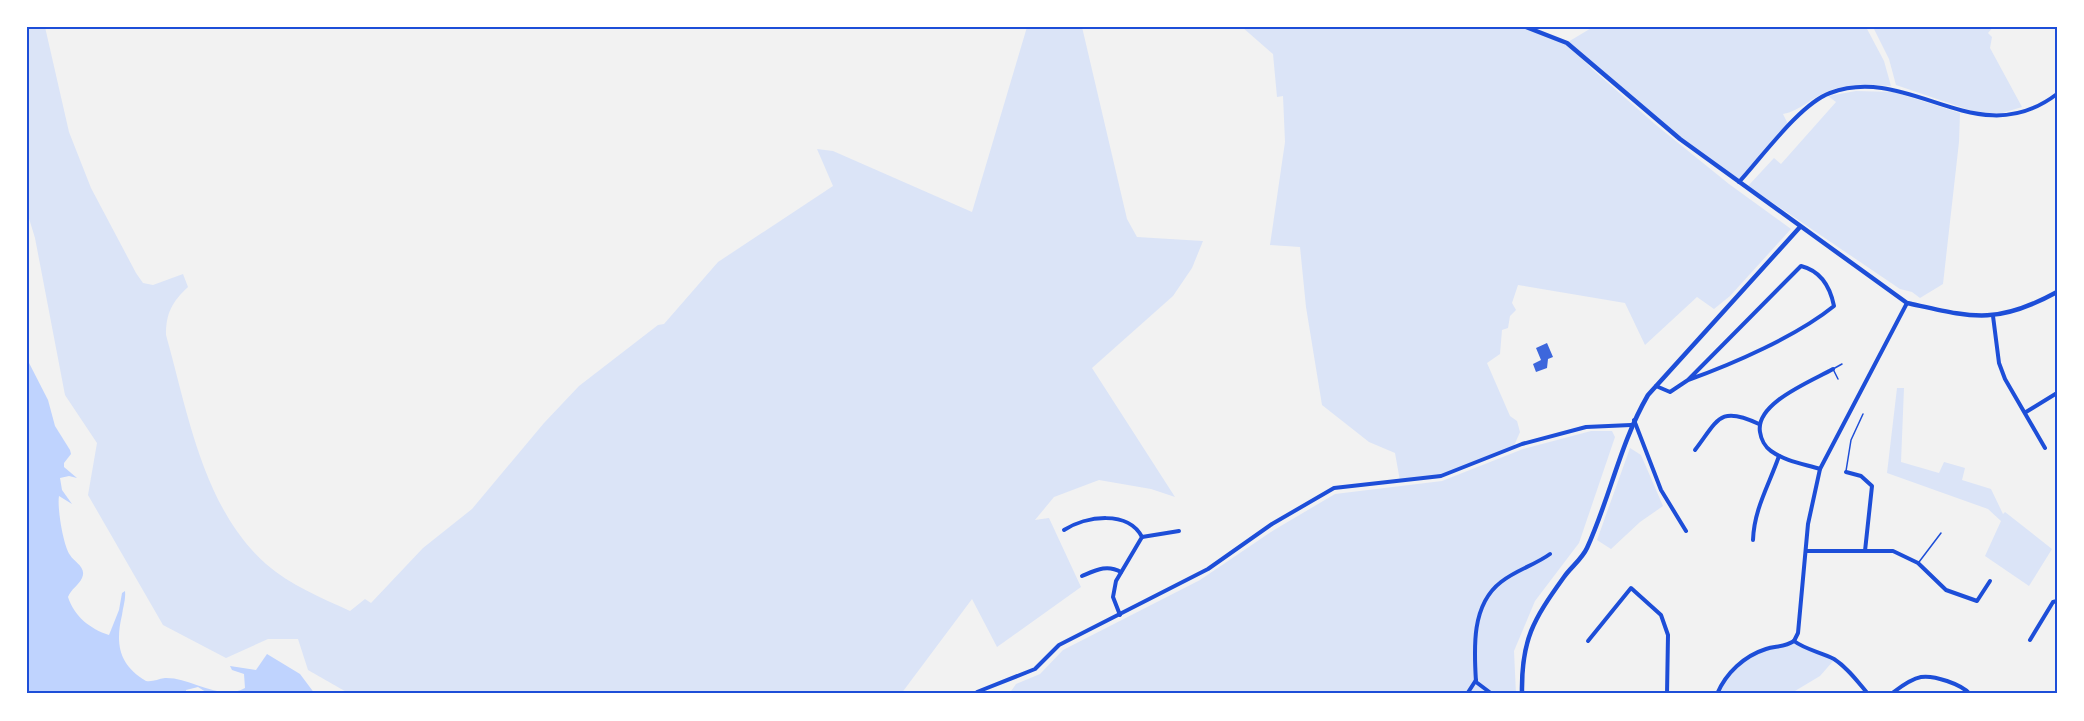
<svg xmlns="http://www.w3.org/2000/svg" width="2084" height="721" font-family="'Roboto Condensed',sans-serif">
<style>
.green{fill:#dbe4f7}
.water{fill:#bfd3fe}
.building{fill:#3d67dc}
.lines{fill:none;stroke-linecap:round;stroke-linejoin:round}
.service{stroke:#1d4ed8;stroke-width:1.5}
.minor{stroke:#1d4ed8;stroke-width:4}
.tertiary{stroke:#1d4ed8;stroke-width:4.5}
.neatline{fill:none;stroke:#1d4ed8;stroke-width:2}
</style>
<rect width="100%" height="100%" fill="#f2f2f2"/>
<g class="green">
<path d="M27,27H45L69,132L91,188L136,273L143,283L153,285L183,274L188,287C172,302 166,313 166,335C188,413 203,508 266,564C290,585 322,598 350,611L365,599L371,603L423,548L472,509L544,423L579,386L658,325L664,324L718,262L833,186L817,149L833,151L972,212L1027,27H1082L1127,219L1137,237L1203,241L1192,268L1173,296L1092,368L1175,497L1151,489L1099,480L1054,497L1035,520L1049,518L1081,587L997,647L972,599L901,694H350L308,670L298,639H268L226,658L163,625L88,495L97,443L65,395L35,238L27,212Z"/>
<path d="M1242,27H1526L1567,43L1592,69L1656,125L1729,184L1791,229L1730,296L1714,309L1697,297L1645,345L1625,303L1518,285L1512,303L1516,310L1510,316L1508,328L1502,330L1500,354L1487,363L1510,416L1517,421L1520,432L1513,448L1441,476L1400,481L1395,453L1369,442L1322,405L1306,307L1300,247L1270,245L1285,142L1283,96L1277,97L1273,54Z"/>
<path d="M1593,27H1866L1884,61L1891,86C1870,85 1849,83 1829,91C1812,97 1800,111 1783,114L1788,124L1738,180L1681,138L1568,42Z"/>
<path d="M1873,27H1993L1988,33L1992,37L1990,48L2022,107L1999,114L1972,111L1896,85L1889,59Z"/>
<path d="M1856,91L1894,92L1960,113L1959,142L1943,284L1920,298L1912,292L1900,289L1748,186L1774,158L1781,164L1836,102L1828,96Z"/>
<path d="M1897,388H1904L1901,462L1939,473L1944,462L1965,468L1962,480L1991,489L2003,514L2005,512L2052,549L2029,586L1985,556L2001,521L1988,509L1887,473Z"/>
<path d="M1591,431H1612L1615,437L1579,543L1535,601L1514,651L1516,694H1009L1016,684L1040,674L1063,650L1200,580L1274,530L1335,494L1442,481L1523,449Z"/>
<path d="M1630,448L1641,455L1663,506L1640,522L1611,549L1597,540Z"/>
<path d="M1794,641L1834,660L1820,676L1790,694H1717C1739,657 1755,654 1794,641Z"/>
</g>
<path class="water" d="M27,359L48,400L55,426L70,450L71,454L64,463V467L77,478L69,476L60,478L62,490L72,504L59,496C57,507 63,545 70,555C74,562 87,567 82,578C79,585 71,589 68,597C74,616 90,629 109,635L119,610L122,593L125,591C126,599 123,607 122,615C115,644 119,665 146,681C153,682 158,679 165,678C191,677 220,702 245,688L244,674L232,670L230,666L256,670L267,654L300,674L315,694H209L198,687L186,690V694H27Z"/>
<path class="building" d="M1547,343L1553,357L1548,359L1547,368L1536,372L1533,364L1541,360L1536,348Z"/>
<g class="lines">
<g class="service">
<path d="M1838,379L1833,369L1842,364"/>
<path d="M1846,471L1851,440L1863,414"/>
<path d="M1919,562L1941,533"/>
</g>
<g class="minor">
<path d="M1739,182C1762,157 1800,104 1830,93C1910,63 1977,155 2057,94"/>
<path d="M1993,316L1999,363L2005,379L2045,448"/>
<path d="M1656,386L1670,392L1688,380L1801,266C1821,271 1830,286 1834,306C1797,336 1733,364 1688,380"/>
<path d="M2026,412L2057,393"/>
<path d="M1634,420L1661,490L1686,531"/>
<path d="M1695,450C1718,420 1719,405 1759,424"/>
<path d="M1820,469C1804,464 1785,461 1771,451C1765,447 1761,439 1760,432C1755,403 1812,381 1833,369"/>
<path d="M1846,472L1861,476L1872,486L1865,551"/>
<path d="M1064,530C1086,516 1128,510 1142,537L1116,581L1113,597L1120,615"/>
<path d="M1142,537L1179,531"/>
<path d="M1753,540C1754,509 1769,485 1779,456"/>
<path d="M1806,551H1893L1918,563L1946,590L1977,601L1990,581"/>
<path d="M1082,576C1096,570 1107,564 1121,572"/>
<path d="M2030,640L2053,602L2057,601"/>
<path d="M1588,641L1631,588L1661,615L1668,635L1667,694"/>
<path d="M1794,641L1798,633L1808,524L1820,469L1907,303"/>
<path d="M1794,641C1806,650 1821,652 1834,659C1848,668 1858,682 1868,694"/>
<path d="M977,692L1035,669L1059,645L1208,569L1272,524L1334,488L1441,476L1522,444L1586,427L1631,425"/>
<path d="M1467,694L1476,680"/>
<path d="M1492,694L1476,682C1474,649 1471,605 1501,582C1516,570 1535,565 1550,554"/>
<path d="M1717,694C1726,673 1744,656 1766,649C1776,646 1785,647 1794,641"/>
<path d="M1891,694C1899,688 1910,679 1921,677C1934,675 1961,684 1970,694"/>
</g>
<g class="tertiary">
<path d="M1526,27L1567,43L1680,139L1907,303C1971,317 1995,326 2057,292"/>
<path d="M1522,694C1521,640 1533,620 1564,577C1571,567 1582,559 1587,548C1610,498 1620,443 1648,395L1800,227"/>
</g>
</g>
<rect width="2084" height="721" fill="none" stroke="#ffffff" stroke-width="57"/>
<rect x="28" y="28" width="2028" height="664" class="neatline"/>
</svg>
